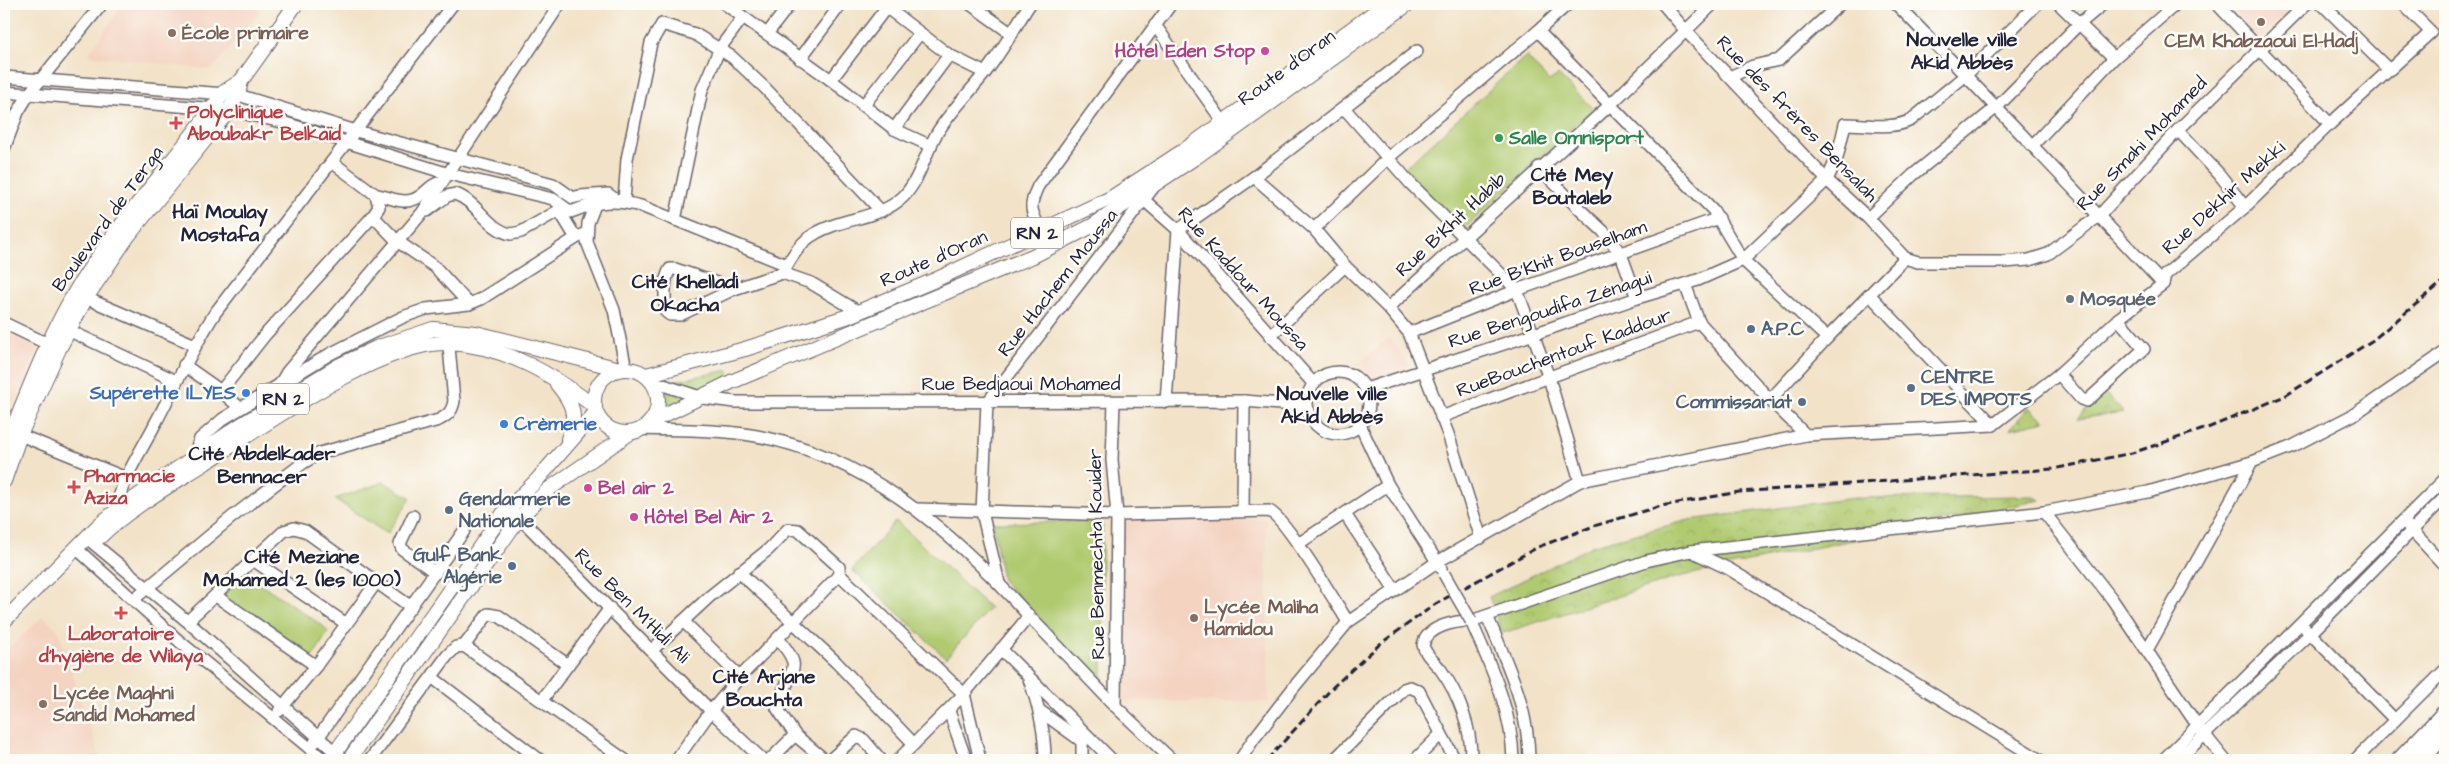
<svg xmlns="http://www.w3.org/2000/svg" width="2449" height="764" font-family="'Architects Daughter',sans-serif">
<style>
.built{fill:#f4d3c1}
.park{fill:url(#park-crowns);stroke:#697656}
.garden{fill:#b0ca70;stroke:#697656}
.lines{fill:none;stroke-linecap:round;stroke-linejoin:round}
.minor-casing{stroke:#6b656c;stroke-width:14}
.major-casing{stroke:#6b656c;stroke-width:16}
.highway-casing{stroke:#6b656c;stroke-width:19}
.minor{stroke:#fff;stroke-width:11}
.major{stroke:#fff;stroke-width:14}
.highway{stroke:#fff;stroke-width:16}
.rail{stroke:#22223b;stroke-width:3;stroke-dasharray:8 4;stroke-linecap:butt}
.minor-bridge-casing{stroke:#6b656c;stroke-width:14;stroke-linecap:butt}
.minor-bridge{stroke:#fff;stroke-width:11}
.education-dot{fill:#8d6e63;stroke:#fdfcf7;stroke-width:2}
.hotel-dot{fill:#d1479c;stroke:#fdfcf7;stroke-width:2}
.health-dot{fill:#e0444e;stroke:#fdfcf7;stroke-width:2}
.leisure-dot{fill:#2e9e5b;stroke:#fdfcf7;stroke-width:2}
.worship-dot{fill:#6b7280;stroke:#fdfcf7;stroke-width:2}
.service-dot{fill:#5c6f8a;stroke:#fdfcf7;stroke-width:2}
.shop-dot{fill:#3f7fe0;stroke:#fdfcf7;stroke-width:2}
.labels{text-anchor:middle;dominant-baseline:central;stroke-width:5;stroke-linejoin:round;paint-order:stroke}
.shield{fill:#fdfcf7;stroke:#646373;stroke-width:1}
.shield-label{font-size:18px;font-weight:bold;fill:#22223b}
.education-label{font-size:19px;font-weight:bold;fill:#785e54;stroke:#fdfcf7;text-anchor:start}
.hotel-label{font-size:19px;font-weight:bold;fill:#b23c85;stroke:#fdfcf7;text-anchor:start}
.street-label{font-size:19px;fill:#22223b;stroke:#fdfcf7}
.health-label{font-size:19px;font-weight:bold;fill:#be3a42;stroke:#fdfcf7;text-anchor:start}
.leisure-label{font-size:19px;font-weight:bold;fill:#27864d;stroke:#fdfcf7;text-anchor:start}
.worship-label{font-size:19px;font-weight:bold;fill:#5b616d;stroke:#fdfcf7;text-anchor:start}
.service-label{font-size:19px;font-weight:bold;fill:#4e5e75;stroke:#fdfcf7;text-anchor:start}
.shop-label{font-size:19px;font-weight:bold;fill:#366cbe;stroke:#fdfcf7;text-anchor:end}
.neighbourhood-label{font-size:20px;font-weight:bold;fill:#22223b;stroke:#fdfcf7}
</style>
<defs>
<pattern id="park-crowns" width="20" height="18" patternUnits="userSpaceOnUse" patternTransform="scale(1.25)"><rect width="20" height="18" fill="#b0ca70"/><path d="M2 6a3 3 0 1 1 6 0M12 15a3 3 0 1 1 6 0" fill="none" stroke="#97ad62"/></pattern>
</defs>
<rect width="100%" height="100%" fill="#fdfcf7"/>
<filter id="ink" filterUnits="userSpaceOnUse"><feTurbulence type="fractalNoise" baseFrequency=".02" numOctaves="2"/><feDisplacementMap in="SourceGraphic" scale="10" xChannelSelector="R" yChannelSelector="G"/><feConvolveMatrix kernelMatrix="1 2 1 2 8 2 1 2 1" color-interpolation-filters="sRGB"/></filter>
<filter id="wash" filterUnits="userSpaceOnUse"><feTurbulence type="fractalNoise" baseFrequency=".0096" numOctaves="4" result="noise"/><feDisplacementMap in="SourceGraphic" scale="20" xChannelSelector="R" yChannelSelector="G"/><feGaussianBlur stdDeviation="1.12" result="paint"/><feColorMatrix in="noise" values="0 0 0 0 0 0 0 0 0 0 0 0 0 0 0 0 0 1.4 0 .05"/><feComposite in="paint" operator="in"/></filter>
<g filter="url(#wash)">
<rect width="100%" height="100%" fill="#f2e2c7"/>
<g class="built">
<path d="M123,4H251L261,11L211,70L88,55Z"/>
<path d="M2228,4H2296L2259,40Z"/>
<path d="M4,332L39,348L16,403L4,397Z"/>
<path d="M1390,338L1410,366L1378,383L1357,364Z"/>
<path d="M1130,518L1266,519L1269,702L1123,701L1118,535L1123,534V524Z"/>
<path d="M43,616L58,630L99,754L104,760H4V653Z"/>
</g>
<g class="park">
<path d="M2103,391L2123,412L2078,419Z"/>
<path d="M2029,407L2045,421L2010,429Z"/>
<path d="M2031,496L2040,500L1678,577L1503,633L1489,597L1594,545L1689,520L1854,498Z"/>
</g>
<g class="garden">
<path d="M1526,56L1549,81L1558,75L1593,108L1462,231L1404,169Z"/>
<path d="M729,370L730,380L700,392L675,381Z"/>
<path d="M655,386L687,399L659,410V394Z"/>
<path d="M384,482L411,498L387,534L335,499Z"/>
<path d="M896,521L990,608L946,658L852,570Z"/>
<path d="M1102,521V684L1002,580L993,523Z"/>
<path d="M243,575L249,576L323,626L328,632L313,656L307,657L224,600V594Z"/>
</g>
</g>
<g filter="url(#ink)">
<g class="lines">
<defs>
<g id="minor">
<path d="M725,4L831,80L894,129L931,146"/>
<path d="M882,4L949,55L985,73"/>
<path d="M970,4L1012,34"/>
<path d="M1568,4L1538,31L1713,210L1743,260L1827,338"/>
<path d="M1663,4L1685,30L1827,180L1868,218L1905,258"/>
<path d="M1896,4C1987,96 2074,190 2163,284"/>
<path d="M2059,4L2114,58"/>
<path d="M2217,4L2330,124"/>
<path d="M2322,4L2389,70"/>
<path d="M1155,25L1223,122"/>
<path d="M767,34L790,4"/>
<path d="M800,59L841,4"/>
<path d="M4,77L238,95L356,131L553,184L573,198C583,194 597,196 608,194L616,200"/>
<path d="M1730,77L1753,66L1779,60L1840,4"/>
<path d="M831,80L889,4"/>
<path d="M4,92L229,110L282,122L449,174L553,199L571,212C598,201 613,199 641,206L787,265"/>
<path d="M863,106L920,33"/>
<path d="M1344,108L1410,183L1517,290L1549,378L1580,481"/>
<path d="M894,129L949,55"/>
<path d="M2178,130L2219,174L2245,207"/>
<path d="M2032,146L2114,58L2176,4"/>
<path d="M4,149L18,112L29,94L102,4"/>
<path d="M332,162L376,195L379,207L373,216L397,241L435,267L469,304"/>
<path d="M1539,167L1576,206L1603,231L1621,254L1637,298"/>
<path d="M1254,177L1314,229L1345,266L1388,308L1409,333L1448,434L1481,538"/>
<path d="M376,195C388,196 400,204 412,200C424,197 429,184 442,182"/>
<path d="M593,200L596,202L588,223L587,242L614,310L626,369"/>
<path d="M1144,200L1178,230L1313,383"/>
<path d="M624,202L627,159L651,43L662,24L695,34L732,57L765,88L881,211"/>
<path d="M427,211L447,196L455,194C477,201 488,230 511,234L521,232L558,211L562,215L576,238"/>
<path d="M1868,218L1913,175L1998,106L2079,24L2103,4"/>
<path d="M675,220L702,90L720,48L743,17"/>
<path d="M1314,229L1388,158L1538,31"/>
<path d="M1041,231C1031,211 1028,207 1038,186L1171,4"/>
<path d="M670,269H675L734,289L680,315H670L666,312C665,299 663,280 670,269Z"/>
<path d="M1685,284L1699,322L1770,400L1806,435"/>
<path d="M734,289L782,273"/>
<path d="M1870,295L1993,425"/>
<path d="M86,298L195,345"/>
<path d="M1388,308L1611,104L1713,4"/>
<path d="M859,312L811,283L782,273C791,259 799,243 813,235C841,217 879,220 903,197C920,180 925,153 937,133C953,107 976,87 993,62C1007,43 1017,23 1030,4"/>
<path d="M4,323L56,348"/>
<path d="M68,330L176,381"/>
<path d="M1409,333L1517,290L1719,218"/>
<path d="M1270,336L1345,266"/>
<path d="M184,365L221,391L239,407"/>
<circle cx="1338" cy="403" r="31"/>
<path d="M2059,374L2081,399L2087,401L2144,349L2118,319"/>
<path d="M651,381L703,398L735,402L1244,401L1306,406"/>
<path d="M279,386L287,372L422,213L560,4"/>
<path d="M1366,389L1534,334L1637,298L1698,280L1743,260L1827,180L1837,158L1845,124C1867,124 1892,130 1911,120L1966,75L2037,4"/>
<path d="M221,391L265,335L373,216"/>
<path d="M1770,400L1827,338L1905,258L1918,262H2004L2029,260L2048,254L2099,216L2178,130L2306,4"/>
<path d="M1114,402L1112,460L1117,515L1115,706"/>
<path d="M1166,402L1178,230L1254,177L1417,51"/>
<path d="M1441,417L1699,322"/>
<path d="M1360,425L1388,485L1441,568"/>
<path d="M1993,425L2059,374L2118,319L2163,284L2165,275L2245,207L2330,124L2431,32L2403,4"/>
<path d="M641,429C676,430 710,429 744,434C861,450 953,532 1029,616L964,694L898,760"/>
<path d="M20,435L126,478"/>
<path d="M193,458L200,439L223,419L330,354L403,317L426,309L469,304L481,299L576,238L587,233"/>
<path d="M917,509L1117,515L1269,511C1285,517 1336,603 1348,622"/>
<path d="M1243,510L1244,401"/>
<path d="M2044,512L2112,599L2197,725L2225,760"/>
<path d="M515,513L711,711L763,760"/>
<path d="M1345,514L1395,590"/>
<path d="M120,516L116,511C121,479 141,452 155,424C175,386 192,349 215,313L453,4"/>
<path d="M413,516L400,544L402,549L436,573"/>
<path d="M2408,526L2445,566"/>
<path d="M87,538L187,621L344,760"/>
<path d="M1298,544L1388,485"/>
<path d="M77,549L179,641L324,760"/>
<path d="M1691,551L1729,569L2040,760"/>
<path d="M253,560L345,623"/>
<path d="M739,572L836,662L914,744"/>
<path d="M839,574L964,694L980,760"/>
<path d="M999,583L982,512L987,403L1153,188"/>
<path d="M216,596L316,666"/>
<path d="M134,599L232,517L303,463L320,453L439,420C448,415 452,412 454,401L448,336"/>
<path d="M1029,616L1115,706L1172,760"/>
<path d="M1487,616C1507,663 1529,708 1529,760"/>
<path d="M192,617L284,531L294,528L305,531L411,607"/>
<path d="M683,621L740,677"/>
<path d="M1471,621C1491,667 1512,710 1513,760"/>
<path d="M2305,628L2395,720"/>
<path d="M778,638C783,645 791,654 793,662C796,673 779,694 777,708L795,735L825,760"/>
<path d="M464,646L488,614L499,616L568,665"/>
<path d="M1001,649L1112,760"/>
<path d="M652,650L709,597L769,549L788,529L798,530L839,567V574L836,578L740,677L711,711L676,760"/>
<path d="M2147,650L2252,462"/>
<path d="M433,678L540,760"/>
<path d="M1029,679C1039,706 1045,732 1045,760"/>
<path d="M542,700L610,608"/>
<path d="M279,711L316,666L376,583"/>
<path d="M949,711L966,760"/>
<path d="M1040,711L1083,742"/>
<path d="M1082,737V760"/>
<path d="M315,742L464,531"/>
<path d="M370,760L447,656L456,647L464,646L625,760"/>
<path d="M770,760L795,735"/>
<path d="M830,760L856,736L864,740L881,760"/>
<path d="M1240,760L1253,740L1294,687L1348,622L1437,562L1580,481L1806,435L1993,425"/>
<path d="M1334,760L1404,689L1410,687L1419,691L1455,760"/>
<path d="M1415,760L1440,735"/>
<path d="M1471,760C1472,729 1459,695 1441,670C1435,662 1425,655 1423,645C1427,626 1455,621 1471,621L1646,561L1691,551L2044,512L2148,492L2252,462L2293,446L2353,415L2445,352"/>
<path d="M2163,760L2445,479"/>
<path d="M2178,760L2310,634L2445,497"/>
<path d="M2355,760L2445,670"/>
</g>
<g id="major">
<circle cx="626" cy="401" r="32"/>
<path d="M646,375L745,349L846,317L935,280L1111,198L1186,149L1386,4"/>
<path d="M557,384C573,403 578,416 568,439"/>
<path d="M650,422L731,382L1033,256L1092,226L1196,157L1408,4"/>
<path d="M4,450C27,394 48,336 80,284C123,216 178,158 224,92L241,81L296,4"/>
<path d="M4,481L20,435L59,349L86,298L128,236L229,110L238,95L241,81"/>
<path d="M100,537C125,511 174,483 205,463C262,427 381,341 448,343C503,345 552,374 595,407"/>
<path d="M4,621L98,526L116,511L239,426L340,365L376,348L433,329L476,333L620,369"/>
<path d="M330,760L503,514L537,480L596,412"/>
<path d="M349,760L519,518L549,489L630,433"/>
</g>
<g id="highway">
<path d="M2400,760L2445,713"/>
<path d="M2420,760L2445,734"/>
</g>
</defs>
<use href="#minor" class="minor-casing"/>
<use href="#major" class="major-casing"/>
<use href="#highway" class="highway-casing"/>
<use href="#minor" class="minor"/>
<use href="#major" class="major"/>
<use href="#highway" class="highway"/>
<path class="rail" d="M1267,760L1334,686L1380,644L1437,603L1538,547L1594,526L1661,506L1739,492L2053,469L2132,453L2210,427L2285,396L2373,340L2445,280"/>
<defs>
<path id="minor-bridge" d="M1444,574L1471,621"/>
</defs>
<use href="#minor-bridge" class="minor-bridge-casing"/>
<use href="#minor-bridge" class="minor-bridge"/>
</g>
</g>
<g class="education-dot">
<circle cx="2261" cy="22" r="5"/>
<circle cx="172" cy="33" r="5"/>
<circle cx="1194" cy="618" r="5"/>
<circle cx="43" cy="704" r="5"/>
</g>
<g class="hotel-dot">
<circle cx="1265" cy="51" r="5"/>
<circle cx="588" cy="488" r="5"/>
<circle cx="634" cy="517" r="5"/>
</g>
<g class="health-dot">
<path d="M173.5 115.5h5v5h5v5h-5v5h-5v-5h-5v-5h5z"/>
<path d="M71.5 479.5h5v5h5v5h-5v5h-5v-5h-5v-5h5z"/>
<path d="M118.5 605.5h5v5h5v5h-5v5h-5v-5h-5v-5h5z"/>
</g>
<circle class="leisure-dot" cx="1499" cy="138" r="5"/>
<circle class="worship-dot" cx="2070" cy="299" r="5"/>
<g class="service-dot">
<circle cx="1751" cy="329" r="5"/>
<circle cx="1911" cy="388" r="5"/>
<circle cx="1802" cy="402" r="5"/>
<circle cx="449" cy="510" r="5"/>
<circle cx="512" cy="566" r="5"/>
</g>
<g class="shop-dot">
<circle cx="246" cy="393" r="5"/>
<circle cx="504" cy="424" r="5"/>
</g>
<g class="labels">
<g class="shield">
<rect x="1011" y="217.5" width="52" height="31" rx="4"/>
<rect x="257" y="383.5" width="52" height="31" rx="4"/>
</g>
<g class="shield-label">
<text x="1037" y="233">RN 2</text>
<text x="283" y="399">RN 2</text>
</g>
<g class="education-label">
<text x="182" y="33">École primaire</text>
<text x="2261" y="41" text-anchor="middle">CEM Khabzaoui El-Hadj</text>
<text x="1204" y="607">Lycée Maliha<tspan x="1204" dy="22">Hamidou</tspan></text>
<text x="53" y="693">Lycée Maghni<tspan x="53" dy="22">Sandid Mohamed</tspan></text>
</g>
<g class="hotel-label">
<text x="1255" y="51" text-anchor="end">Hôtel Eden Stop</text>
<text x="598" y="488">Bel air 2</text>
<text x="644" y="517">Hôtel Bel Air 2</text>
</g>
<g class="street-label">
<text transform="translate(1287 68) rotate(-36)">Route d'Oran</text>
<text transform="translate(1797 119) rotate(46)">Rue des frères Bensalah</text>
<text transform="translate(2142 144) rotate(-46)">Rue Smahi Mohamed</text>
<text transform="translate(2224 198) rotate(-42)">Rue Dekhir Mekki</text>
<text transform="translate(108 219) rotate(-54)">Boulevard de Terga</text>
<text transform="translate(1451 225) rotate(-43)">Rue B'Khit Habib</text>
<text transform="translate(1558 258) rotate(-20)">Rue B'Khit Bouselham</text>
<text transform="translate(934 259) rotate(-24)">Route d'Oran</text>
<text transform="translate(1243 279) rotate(48)">Rue Kaddour Moussa</text>
<text transform="translate(1058 283) rotate(-52)">Rue Hachem Moussa</text>
<text transform="translate(1550 310) rotate(-18)">Rue Bengoudifa Zénagui</text>
<text transform="translate(1564 353) rotate(-20)">RueBouchentouf Kaddour</text>
<text x="1021" y="384">Rue Bedjaoui Mohamed</text>
<text transform="translate(1097 554) rotate(-91)">Rue Benmechta Kouider</text>
<text transform="translate(632 606) rotate(45)">Rue Ben M'Hidi Ali</text>
</g>
<g class="health-label">
<text x="187" y="112">Polyclinique<tspan x="187" dy="22">Aboubakr Belkaïd</tspan></text>
<text x="84" y="476">Pharmacie<tspan x="84" dy="22">Aziza</tspan></text>
<text x="121" y="634" text-anchor="middle">Laboratoire<tspan x="121" dy="22">d'hygiène de Wilaya</tspan></text>
</g>
<g class="leisure-label">
<text x="1509" y="138">Salle Omnisport</text>
</g>
<g class="worship-label">
<text x="2080" y="299">Mosquée</text>
</g>
<g class="service-label">
<text x="1761" y="329">A.P.C</text>
<text x="1921" y="377">CENTRE<tspan x="1921" dy="22">DES IMPOTS</tspan></text>
<text x="1792" y="402" text-anchor="end">Commissariat</text>
<text x="459" y="499">Gendarmerie<tspan x="459" dy="22">Nationale</tspan></text>
<text x="502" y="555" text-anchor="end">Gulf Bank<tspan x="502" dy="22">Algérie</tspan></text>
</g>
<g class="shop-label">
<text x="236" y="393">Supérette ILYES</text>
<text x="514" y="424" text-anchor="start">Crèmerie</text>
</g>
<g class="neighbourhood-label">
<text x="1962" y="40">Nouvelle ville<tspan x="1962" dy="23">Akid Abbès</tspan></text>
<text x="1572" y="175">Cité Mey<tspan x="1572" dy="23">Boutaleb</tspan></text>
<text x="220" y="212">Haï Moulay<tspan x="220" dy="23">Mostafa</tspan></text>
<text x="685" y="282">Cité Khelladi<tspan x="685" dy="23">Okacha</tspan></text>
<text x="1332" y="394">Nouvelle ville<tspan x="1332" dy="23">Akid Abbès</tspan></text>
<text x="262" y="454">Cité Abdelkader<tspan x="262" dy="23">Bennacer</tspan></text>
<text x="302" y="557">Cité Meziane<tspan x="302" dy="23">Mohamed 2 (les 1000)</tspan></text>
<text x="764" y="677">Cité Arjane<tspan x="764" dy="23">Bouchta</tspan></text>
</g>
</g>
<rect width="2449" height="764" fill="none" stroke="#fdfcf7" stroke-width="20"/>
</svg>
